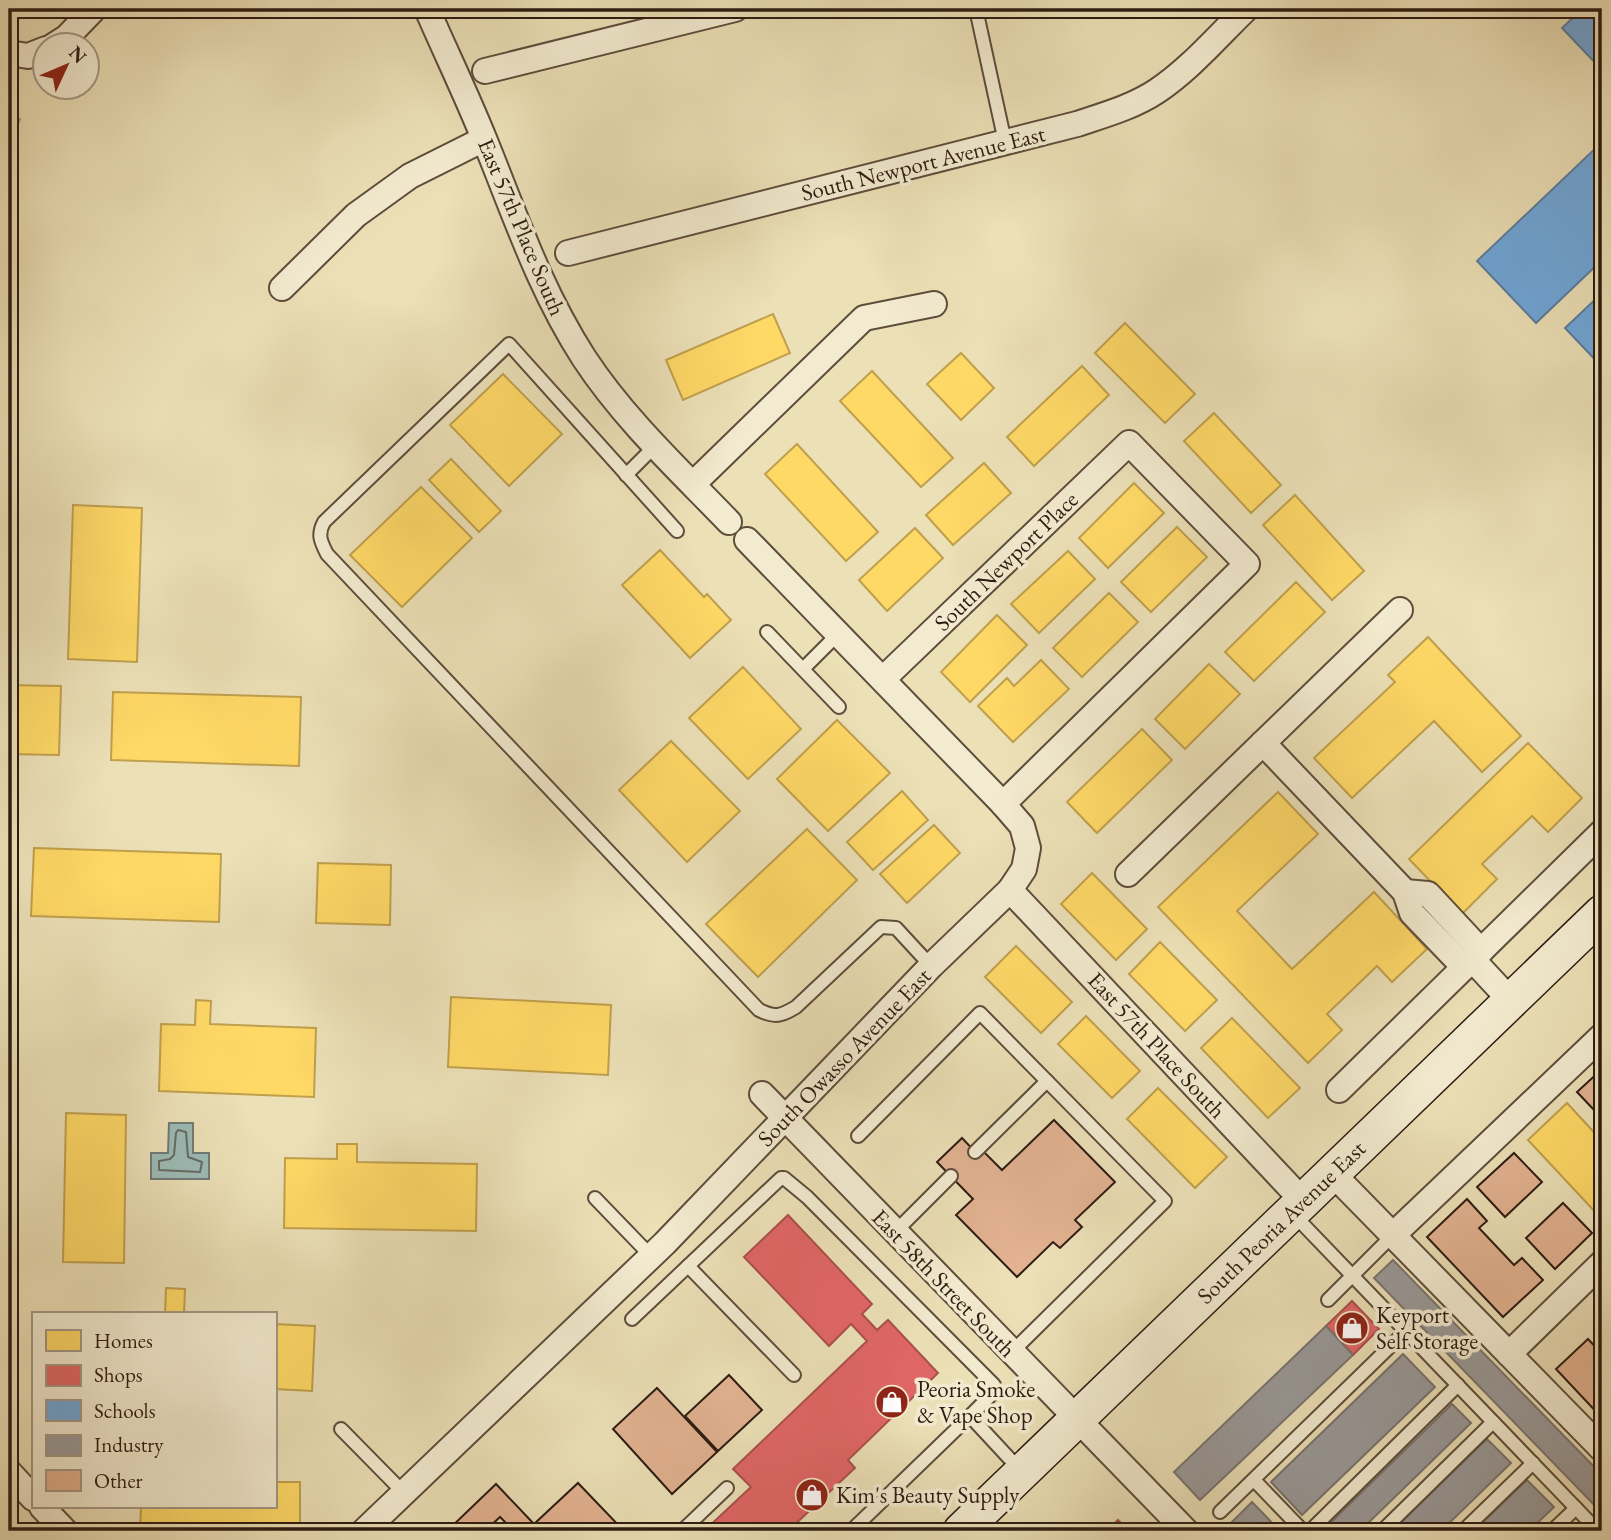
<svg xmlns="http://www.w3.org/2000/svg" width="1611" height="1540" font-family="'EB Garamond',serif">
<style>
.water{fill:#9cbbb7;stroke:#707b75;stroke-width:2}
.homes{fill:#ffd966;stroke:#c0a04d;stroke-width:2}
.shops{fill:#e06666;stroke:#aa504d;stroke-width:2}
.schools{fill:#6fa8dc;stroke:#5b7e9f;stroke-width:2}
.industry{fill:#999;stroke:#797470;stroke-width:2}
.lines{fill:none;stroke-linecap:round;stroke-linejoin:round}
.shore{stroke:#646c64;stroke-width:2}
.building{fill:#e2b291;stroke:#2d1c12;stroke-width:2}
.lane-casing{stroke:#5d4d3b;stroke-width:16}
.street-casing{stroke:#5d4d3b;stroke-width:28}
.secondary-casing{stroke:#2d1c12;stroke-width:38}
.lane{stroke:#f3ebd0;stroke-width:12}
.street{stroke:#f3ebd0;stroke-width:24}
.secondary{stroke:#f3ebd0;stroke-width:35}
.labels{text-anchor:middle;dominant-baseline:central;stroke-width:7;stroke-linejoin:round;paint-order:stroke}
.street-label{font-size:23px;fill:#2d1c12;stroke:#f3ebd0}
.poi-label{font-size:23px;fill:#2d1c12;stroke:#f3ebd0;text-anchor:start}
</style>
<rect width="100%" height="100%" fill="#ece0b7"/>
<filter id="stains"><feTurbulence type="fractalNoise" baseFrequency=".00286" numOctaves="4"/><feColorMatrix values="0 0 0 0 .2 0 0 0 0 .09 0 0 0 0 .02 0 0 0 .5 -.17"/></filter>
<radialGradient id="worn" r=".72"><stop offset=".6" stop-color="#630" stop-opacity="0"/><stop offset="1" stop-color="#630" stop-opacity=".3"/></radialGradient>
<path class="water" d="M169,1123H193V1153H209V1179H151V1153H168Z"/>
<g class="homes">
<path d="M9,114L20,119L9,147Z"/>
<path d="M773,314L790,353L683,400L666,360Z"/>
<path d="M1125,323L1195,394L1165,423L1095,353Z"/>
<path d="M961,353L994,388L961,420L927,384Z"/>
<path d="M1082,366L1109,395L1034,466L1007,437Z"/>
<path d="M872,371L953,458L921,487L840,401Z"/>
<path d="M503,374L562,434L509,486L450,425Z"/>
<path d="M1214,413L1281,485L1251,513L1184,441Z"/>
<path d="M797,444L878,532L846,561L765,474Z"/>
<path d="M451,459L501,511L479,532L429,480Z"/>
<path d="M984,463L1011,493L953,545L926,515Z"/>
<path d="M1134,483L1164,513L1108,568L1079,538Z"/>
<path d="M421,487L472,538L402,607L350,555Z"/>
<path d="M1295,495L1364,571L1332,600L1263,525Z"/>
<path d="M73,505L142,508L137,662L68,659Z"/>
<path d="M1177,527L1207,557L1151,612L1121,582Z"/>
<path d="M915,528L943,558L887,611L859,580Z"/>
<path d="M660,550L704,597L707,594L731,620L690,658L622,585Z"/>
<path d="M1068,551L1095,579L1039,633L1011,604Z"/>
<path d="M1296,582L1325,612L1254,681L1225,652Z"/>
<path d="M1109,593L1138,622L1082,677L1053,648Z"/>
<path d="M997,615L1027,645L970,702L941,672Z"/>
<path d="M1428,637L1521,736L1482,772L1434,721L1352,798L1314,758L1395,682L1388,675Z"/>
<path d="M1041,660L1069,689L1013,742L978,706L1007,678L1014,686Z"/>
<path d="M1209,664L1240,694L1185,749L1155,719Z"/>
<path d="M743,667L801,729L748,779L689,718Z"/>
<path d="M9,685L61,686L59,755L9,754Z"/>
<path d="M113,692L301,697L299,766L111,760Z"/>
<path d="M837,720L890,773L828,831L777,779Z"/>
<path d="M1142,729L1172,760L1097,833L1067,802Z"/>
<path d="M671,741L740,811L687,862L619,790Z"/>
<path d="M1528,743L1582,798L1548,832L1532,816L1482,864L1497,879L1462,914L1409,859Z"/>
<path d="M902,791L928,820L873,870L847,842Z"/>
<path d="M1278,792L1318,834L1237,911L1292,969L1374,892L1427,949L1392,982L1377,966L1327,1014L1342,1030L1308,1063L1158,907Z"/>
<path d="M934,825L960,853L907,903L880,874Z"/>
<path d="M807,829L857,880L758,977L706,924Z"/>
<path d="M34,848L221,854L219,922L31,916Z"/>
<path d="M318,863L391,865L390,925L316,923Z"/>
<path d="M1092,873L1147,929L1116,960L1061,904Z"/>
<path d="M1160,942L1217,1000L1185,1031L1129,974Z"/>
<path d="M1016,946L1072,1002L1041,1033L985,977Z"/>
<path d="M451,997L611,1005L608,1075L448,1067Z"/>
<path d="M196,1000L211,1001L210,1024L316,1028L314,1097L159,1091L161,1024L195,1025Z"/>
<path d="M1086,1016L1140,1071L1112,1098L1058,1044Z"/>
<path d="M1232,1018L1300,1088L1268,1118L1201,1048Z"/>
<path d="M1158,1088L1227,1157L1195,1188L1127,1119Z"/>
<path d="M1567,1103L1602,1141V1211L1598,1215L1528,1140Z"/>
<path d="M66,1113L126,1115L124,1263L63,1262Z"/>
<path d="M337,1144H357V1162L477,1164L476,1231L284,1228L285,1158L337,1159Z"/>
<path d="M166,1288L185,1289L184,1314H165Z"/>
<path d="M275,1324L315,1326L312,1391L275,1389Z"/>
<path d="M275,1482H300V1531H140L141,1507H275Z"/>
</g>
<g class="shops">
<path d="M788,1215L872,1304L862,1314L877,1330L888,1320L938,1373L848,1460L855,1468L788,1531H704L751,1487L733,1469L867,1341L851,1324L829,1346L744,1257Z"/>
<path d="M1352,1301L1379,1329L1353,1355L1326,1326Z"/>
<path d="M1118,1520L1129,1531H1107Z"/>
</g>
<g class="schools">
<path d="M1582,9H1602V70L1562,28Z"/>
<path d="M1602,142V260L1536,323L1477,261Z"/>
<path d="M1602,293V367L1565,328Z"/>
</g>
<g class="industry">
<path d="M1393,1260L1602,1475V1513L1374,1278Z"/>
<path d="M1326,1326L1353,1355L1200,1500L1174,1472Z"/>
<path d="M1403,1354L1435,1387L1302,1515L1271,1482Z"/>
<path d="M1452,1404L1471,1423L1360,1531H1322Z"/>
<path d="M1487,1439L1511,1463L1441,1531H1392Z"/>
<path d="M1527,1480L1554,1507L1529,1531H1474Z"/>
<path d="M1252,1502L1280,1531H1233L1228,1526Z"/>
</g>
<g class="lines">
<path class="shore" d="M178,1130L186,1132L188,1157L202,1162L200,1172L159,1170V1161L170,1159L174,1155L176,1133Z"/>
</g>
<g class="building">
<path d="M1602,1069V1111L1599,1107L1595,1111L1577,1092Z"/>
<path d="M1054,1120L1115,1182L1075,1220L1082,1227L1060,1248L1053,1242L1017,1277L956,1215L973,1199L937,1162L962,1138L978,1155L983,1151L1002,1170Z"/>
<path d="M1514,1153L1542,1182L1505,1217L1477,1187Z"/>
<path d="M1467,1199L1487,1221L1479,1228L1514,1265L1522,1258L1543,1280L1503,1317L1427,1237Z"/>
<path d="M1563,1203L1592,1233L1555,1269L1526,1238Z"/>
<path d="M1588,1339L1602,1354V1418L1556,1369Z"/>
<path d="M729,1375L762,1410L718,1451L685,1416Z"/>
<path d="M657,1388L717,1452L672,1494L613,1429Z"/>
<path d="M578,1483L624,1531H514L500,1517L485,1531H447L496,1484L534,1524Z"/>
</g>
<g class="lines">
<defs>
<g id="lane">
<path d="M976,9L1005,142"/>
<path d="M626,475L656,445"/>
<path d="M677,531L509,344L324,522C317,535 321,542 327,554L759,1010C775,1018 781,1016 796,1007L881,927L896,928L931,966"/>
<path d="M767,632L839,707"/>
<path d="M803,669L838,634"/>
<path d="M858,1136L980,1013L1165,1201L1012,1352"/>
<path d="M975,1152L1047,1081"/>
<path d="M595,1198L651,1256"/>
<path d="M1294,1215L1598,1531"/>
<path d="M895,1232L951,1176"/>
<path d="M688,1266L794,1375"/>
<path d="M1328,1300L1393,1235"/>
<path d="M632,1319L781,1178H784L807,1197L994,1385V1392L970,1416"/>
<path d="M341,1429L404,1493"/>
<path d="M1254,1480L1303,1531"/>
<path d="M1220,1512L1406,1331"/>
<path d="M682,1531L727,1488"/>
<path d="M851,1531L970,1416L1021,1471"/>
<path d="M1310,1531L1458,1385"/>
<path d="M1382,1531L1493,1422"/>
<path d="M1463,1531L1533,1463"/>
<path d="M1552,1531L1576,1508"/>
</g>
<g id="street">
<path d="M427,9C446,53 467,96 485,141C516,217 539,288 584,358C624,419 679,470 729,522"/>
<path d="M53,46L67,37L94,9"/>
<path d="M9,53L28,56L46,49"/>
<path d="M485,71L735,9"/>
<path d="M568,253L1077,124C1104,115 1133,107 1157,91C1190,69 1218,36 1246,9"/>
<path d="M282,288L356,215L410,176L484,139"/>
<path d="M693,484L864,318L934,304"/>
<path d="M883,679L1129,443L1247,564L1003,804"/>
<path d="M1263,743L1405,892L1412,913L1464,967"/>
<path d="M1128,874L1400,610"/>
<path d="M1010,890L1303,1201"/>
<path d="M1405,892L1428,894L1481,951"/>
<path d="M1472,959L1511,1001"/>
<path d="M1339,1090L1602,832"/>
<path d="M762,1094L1186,1531"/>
<path d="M1332,1173L1602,1449"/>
<path d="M1393,1235L1602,1036"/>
<path d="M1509,1354L1602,1263"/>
<path d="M9,1472L33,1498"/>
<path d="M42,1507L65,1531"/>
<path d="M364,1531L665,1243L931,966L1010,890L1024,869L1028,848L1022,826L1003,804L747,540"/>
</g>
<path id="secondary" d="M961,1531L1602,913"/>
</defs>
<use href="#lane" class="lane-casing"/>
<use href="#street" class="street-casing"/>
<use href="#secondary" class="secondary-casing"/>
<use href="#lane" class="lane"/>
<use href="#street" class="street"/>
<use href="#secondary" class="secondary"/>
</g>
<defs>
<symbol id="shop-disc" viewBox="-11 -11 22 22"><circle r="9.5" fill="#8f2418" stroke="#f3ebd0"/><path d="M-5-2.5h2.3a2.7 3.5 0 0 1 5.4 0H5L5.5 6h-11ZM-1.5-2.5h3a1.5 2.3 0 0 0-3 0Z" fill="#fff"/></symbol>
</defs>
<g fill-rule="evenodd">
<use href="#shop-disc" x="1333" y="1309" width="38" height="38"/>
<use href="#shop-disc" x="873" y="1383" width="38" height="38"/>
<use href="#shop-disc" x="793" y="1476" width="38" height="38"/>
</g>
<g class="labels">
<g class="street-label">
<text transform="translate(923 163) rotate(-14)">South Newport Avenue East</text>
<text transform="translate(522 227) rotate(67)">East 57th Place South</text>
<text transform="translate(1006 561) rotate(-44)">South Newport Place</text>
<text transform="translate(1157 1045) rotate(47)">East 57th Place South</text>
<text transform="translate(844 1057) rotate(-46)">South Owasso Avenue East</text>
<text transform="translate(1281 1222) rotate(-44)">South Peoria Avenue East</text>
<text transform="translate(944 1283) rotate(46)">East 58th Street South</text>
</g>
<g class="poi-label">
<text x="1376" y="1315">Keyport<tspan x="1376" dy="26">Self Storage</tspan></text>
<text x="917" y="1389">Peoria Smoke<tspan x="917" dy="26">&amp; Vape Shop</tspan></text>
<text x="836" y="1495">Kim's Beauty Supply</text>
</g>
</g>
<rect width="1611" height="1540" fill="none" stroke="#ece0b7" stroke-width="35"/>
<rect x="10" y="10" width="1590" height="1519" fill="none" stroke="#2d1c12" stroke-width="3.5"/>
<rect x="18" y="18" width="1576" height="1505" fill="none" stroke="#2d1c12" stroke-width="2"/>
<rect x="32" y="1312" width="245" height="196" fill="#f3ebd0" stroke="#a49884" stroke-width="2"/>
<rect x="46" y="1330" width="35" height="21" fill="#ffd966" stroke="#a49884" stroke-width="2"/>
<text x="94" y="1348" font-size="21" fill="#2d1c12">Homes</text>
<rect x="46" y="1365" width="35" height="21" fill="#e06666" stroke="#a49884" stroke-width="2"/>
<text x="94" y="1382" font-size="21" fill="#2d1c12">Shops</text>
<rect x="46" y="1400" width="35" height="21" fill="#6fa8dc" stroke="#a49884" stroke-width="2"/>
<text x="94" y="1418" font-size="21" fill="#2d1c12">Schools</text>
<rect x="46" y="1435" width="35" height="21" fill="#999999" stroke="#a49884" stroke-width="2"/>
<text x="94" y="1452" font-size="21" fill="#2d1c12">Industry</text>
<rect x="46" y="1470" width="35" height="21" fill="#e2b291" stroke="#a49884" stroke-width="2"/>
<text x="94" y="1488" font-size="21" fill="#2d1c12">Other</text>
<g transform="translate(66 66) rotate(46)"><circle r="33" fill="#f3ebd0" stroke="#a49884" stroke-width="2"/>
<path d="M0-5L12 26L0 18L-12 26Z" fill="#8f2418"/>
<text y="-10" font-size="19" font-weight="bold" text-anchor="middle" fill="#2d1c12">N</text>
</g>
<rect width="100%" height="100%" filter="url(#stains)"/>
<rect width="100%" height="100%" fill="url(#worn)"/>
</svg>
